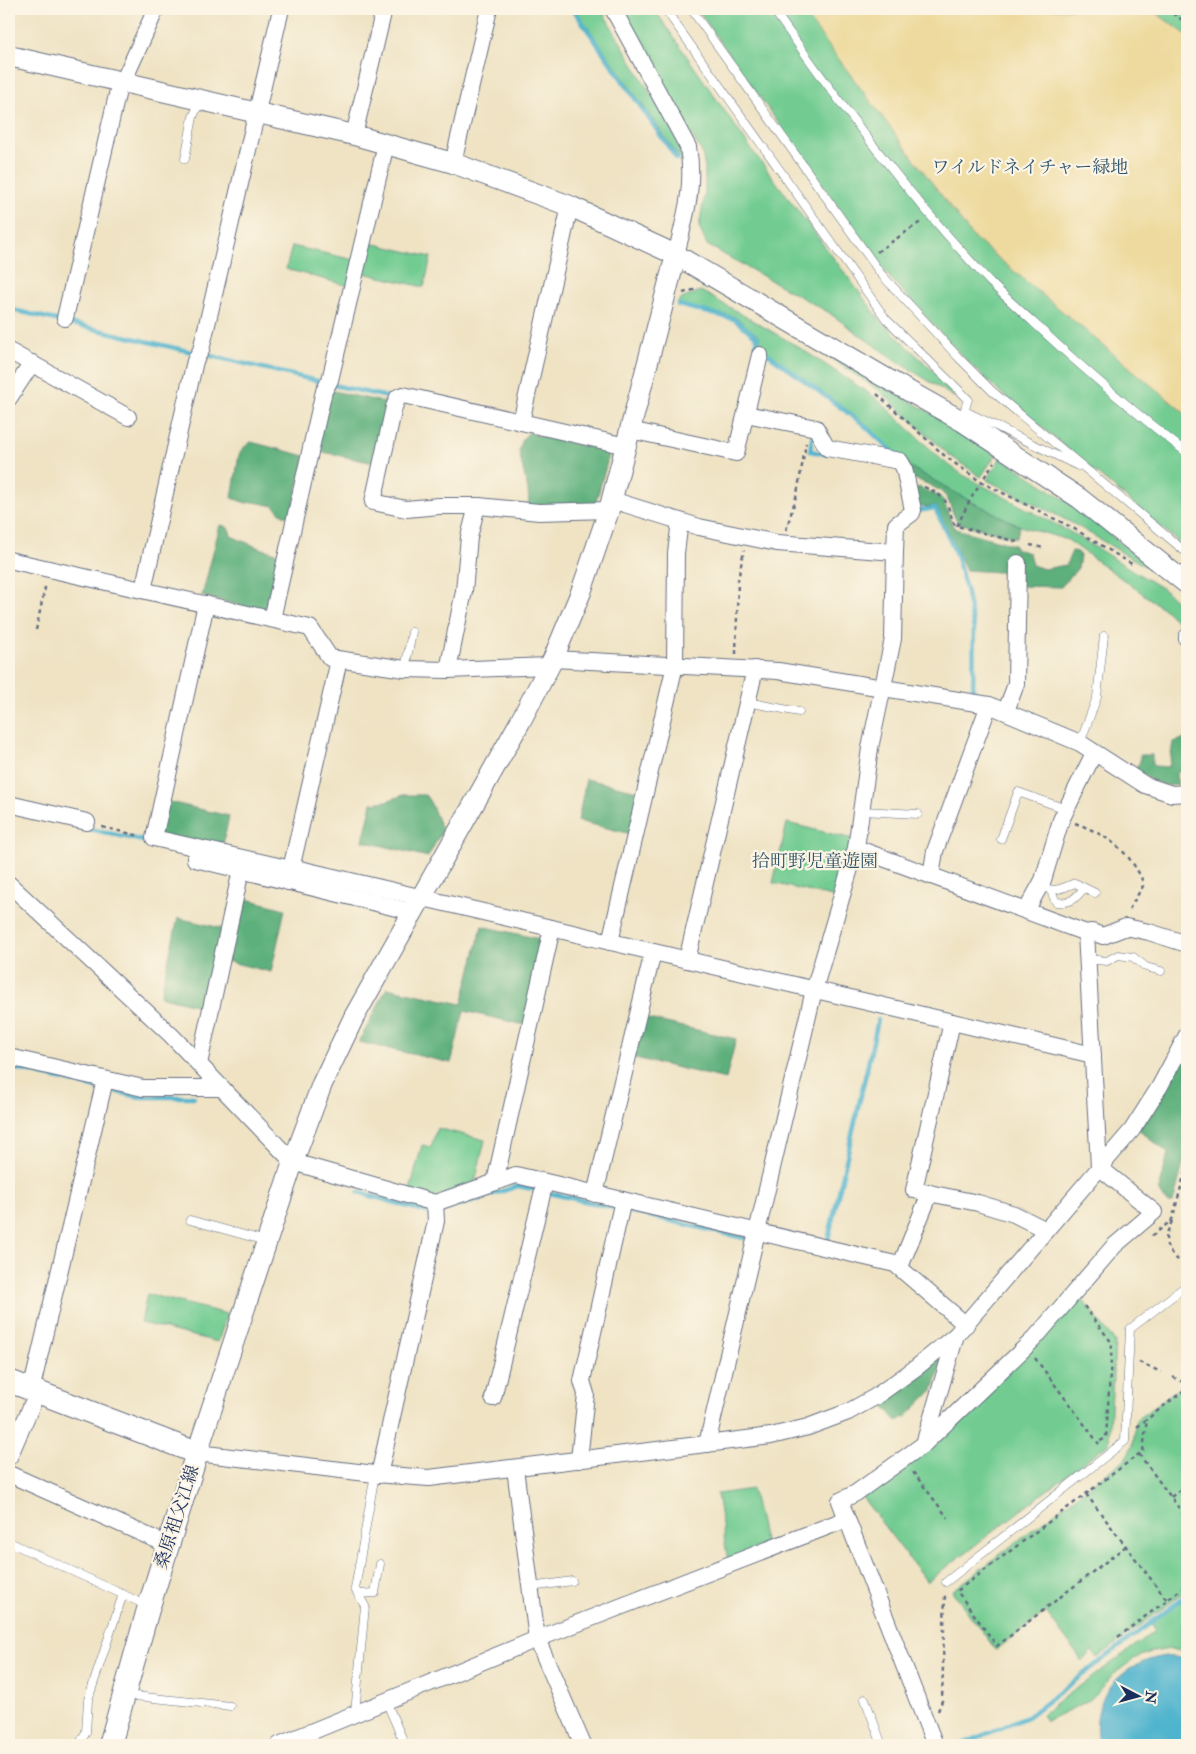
<svg xmlns="http://www.w3.org/2000/svg" width="1196" height="1754" font-family="'IM FELL Double Pica','Noto Serif JP',serif">
<style>
.green{fill:#72cc92;stroke:#467e78}
.forest{fill:#5db07c;stroke:#3c706d}
.sand{fill:#eeda9e;stroke:#84847e}
.water{fill:#4fb4ce;stroke:#357296}
.lines{fill:none;stroke-linecap:round;stroke-linejoin:round}
.stream{stroke:#4fb4ce;stroke-width:4.5}
.service-casing{stroke:#656e82;stroke-width:9}
.minor-casing{stroke:#656e82;stroke-width:18}
.tertiary-casing{stroke:#656e82;stroke-width:22}
.secondary-casing{stroke:#656e82;stroke-width:24}
.path{stroke:#656e82;stroke-width:2.5;stroke-dasharray:4 4;stroke-linecap:butt}
.service{stroke:#fff;stroke-width:8}
.minor{stroke:#fff;stroke-width:16}
.tertiary{stroke:#fff;stroke-width:20}
.secondary{stroke:#fff;stroke-width:22}
.labels{text-anchor:middle;dominant-baseline:central;stroke-width:4.5;stroke-linejoin:round;paint-order:stroke}
.park-label{font-size:18px;fill:#31566b;stroke:#fcf5e5}
.street-label{font-size:18px;fill:#1b2f5e;stroke:#fcf5e5}
</style>
<rect width="100%" height="100%" fill="#fcf5e5"/>
<filter id="ink" filterUnits="userSpaceOnUse"><feTurbulence type="fractalNoise" baseFrequency=".02" numOctaves="2"/><feDisplacementMap in="SourceGraphic" scale="10" xChannelSelector="R" yChannelSelector="G"/><feConvolveMatrix kernelMatrix="1 2 1 2 8 2 1 2 1" color-interpolation-filters="sRGB"/></filter>
<filter id="wash" filterUnits="userSpaceOnUse"><feTurbulence type="fractalNoise" baseFrequency=".0096" numOctaves="4" result="noise"/><feDisplacementMap in="SourceGraphic" scale="20" xChannelSelector="R" yChannelSelector="G"/><feGaussianBlur stdDeviation="1.12" result="paint"/><feColorMatrix in="noise" values="0 0 0 0 0 0 0 0 0 0 0 0 0 0 0 0 0 1.4 0 .05"/><feComposite in="paint" operator="in"/></filter>
<g filter="url(#wash)">
<rect width="100%" height="100%" fill="#efe3c4"/>
<g class="green">
<path d="M575,9H601L672,130L682,154L684,164Z"/>
<path d="M623,9H654L749,146L881,321L957,394L954,397L886,354L828,312L707,245L699,227L705,192V169L702,152L692,136Z"/>
<path d="M697,9H1187V549L995,388L962,356L883,270Z"/>
<path d="M366,242L431,257L424,287L359,272Z"/>
<path d="M292,246L355,260L349,286L286,269Z"/>
<path d="M701,291L797,346L876,398L943,461L963,475L1072,533L1163,589L1187,610V631L1164,609L1068,540L1020,526L970,501L910,467L865,423L758,345L760,337L735,317L678,304L679,300Z"/>
<path d="M804,340L957,428L996,454L981,477L948,454L881,392Z"/>
<path d="M1001,457L1071,504L1165,578L1074,524L987,480Z"/>
<path d="M787,823L853,839L836,898L773,883Z"/>
<path d="M437,1128L485,1140L475,1182L433,1198L410,1190L422,1145L431,1147Z"/>
<path d="M147,1294L227,1314L218,1342L141,1323Z"/>
<path d="M1080,1296L1115,1342L1109,1443L927,1582L862,1497Z"/>
<path d="M1187,1382V1590L1097,1658L1092,1651L1082,1661L1046,1612L996,1650L952,1591L1125,1459L1133,1445L1136,1420Z"/>
<path d="M752,1489L765,1544L728,1561L717,1494Z"/>
<path d="M1187,1596V1652L1170,1649L1151,1652L1134,1659L1114,1674L1092,1699L1046,1721L1042,1714L1155,1631L1152,1623Z"/>
</g>
<g class="forest">
<path d="M329,390L391,404L378,464L314,450Z"/>
<path d="M528,433L610,452L595,505H529L528,490L519,452L522,440Z"/>
<path d="M251,442L305,456L291,517C283,516 279,513 275,506L254,502L246,503L232,498L239,455L242,449Z"/>
<path d="M910,467L970,501L1020,526L1016,538L958,523C953,516 952,508 948,500C943,488 922,482 910,477Z"/>
<path d="M918,487L940,497L943,500L953,526L956,529L1014,545L1015,549L1029,553L1032,565L1044,569L1066,565L1072,551L1078,552L1080,556L1078,568L1061,587L1022,586L1014,573L966,570L936,506L918,507L915,490Z"/>
<path d="M220,525C227,526 230,528 231,536L257,547L279,554L266,612L202,596Z"/>
<path d="M1187,738V772L1185,771L1177,772L1176,775L1178,785C1162,788 1149,779 1137,771L1136,767L1140,762V755H1152V764L1154,766L1169,767L1173,742Z"/>
<path d="M586,779L642,792L631,834L578,821Z"/>
<path d="M403,795H425C435,806 434,817 443,829L428,857L363,841L372,803L387,801Z"/>
<path d="M165,801L229,816L222,850L157,835Z"/>
<path d="M240,897L285,909L271,972L226,961Z"/>
<path d="M178,918L225,929L206,1008L160,996Z"/>
<path d="M482,926L544,940L525,1025L464,1011L451,1063L359,1042L387,988L462,1004Z"/>
<path d="M640,1017L736,1039L726,1079L631,1057Z"/>
<path d="M1187,1046V1148L1173,1203H1167L1160,1192V1186L1168,1153L1137,1128Z"/>
<path d="M947,1349L933,1390L905,1418L904,1417L897,1422L880,1400Z"/>
</g>
<path class="sand" d="M801,9H1150L1187,35V415L973,237Z"/>
<path class="water" d="M1165,1656L1187,1659V1745H1099C1087,1699 1121,1663 1165,1656Z"/>
<g class="lines">
<g class="stream">
<path d="M573,9L677,159"/>
<path d="M678,305L734,319L758,338L756,345L863,424L896,455"/>
<path d="M9,309L192,352"/>
<path d="M203,354L322,382"/>
<path d="M333,385L392,398"/>
<path d="M813,433L810,451L826,454"/>
<path d="M918,511L935,508L956,554L966,589L974,629L973,693"/>
<path d="M86,828L152,843"/>
<path d="M9,1067L98,1088"/>
<path d="M108,1090L140,1097H194"/>
<path d="M358,1192L430,1213"/>
<path d="M549,1193L615,1208"/>
<path d="M442,1211L518,1186L537,1190"/>
<path d="M628,1211L748,1239"/>
<path d="M828,1240L878,1020"/>
<path d="M960,1745L1027,1717L1187,1595"/>
</g>
</g>
</g>
<g filter="url(#ink)">
<g class="lines">
<defs>
<g id="service">
<path d="M665,9L886,319L968,399L962,419"/>
<path d="M691,9L881,274L959,358L992,391L1187,553"/>
<path d="M773,9C839,103 910,198 990,282C1004,296 1019,309 1034,323C1083,369 1134,412 1187,453"/>
<path d="M185,159L193,117L200,101"/>
<path d="M965,411L1078,466"/>
<path d="M405,669L412,632"/>
<path d="M747,702L799,712"/>
<path d="M1080,743L1097,697L1104,636"/>
<path d="M862,811L918,814"/>
<path d="M1001,839L1018,792L1066,809"/>
<path d="M1040,886C1055,893 1060,889 1075,883L1095,893"/>
<path d="M1051,891L1056,902C1071,904 1075,899 1084,888"/>
<path d="M1087,959L1107,961L1118,955L1133,957L1146,967L1161,971"/>
<path d="M190,1220L266,1241"/>
<path d="M9,1542L148,1606"/>
<path d="M946,1582L1125,1441L1130,1329L1187,1285"/>
<path d="M531,1587L572,1581"/>
<path d="M358,1594L375,1593L380,1564"/>
<path d="M125,1695L230,1706"/>
<path d="M865,1699L882,1745"/>
<path d="M386,1701L405,1745"/>
<path d="M355,1713L365,1606L355,1589L375,1474"/>
<path d="M79,1745L86,1732L88,1700L123,1594"/>
</g>
<g id="minor">
<path d="M613,9L688,147C695,186 685,217 676,255"/>
<path d="M123,82L156,9"/>
<path d="M354,135L384,9"/>
<path d="M453,163L489,9"/>
<path d="M65,318L120,82"/>
<path d="M9,351L128,417"/>
<path d="M9,398L32,363"/>
<path d="M746,414L816,428L827,448L900,461L904,468L913,510L912,513L896,525L895,552"/>
<path d="M521,422L570,206"/>
<path d="M630,430L736,453L760,355"/>
<path d="M612,500L699,527L777,543L895,552L893,639L870,748L856,848L814,990L707,1444"/>
<path d="M609,510L539,512L479,506H439L406,509L373,502L394,407L398,397L403,395L626,446"/>
<path d="M9,560L310,628L330,658L405,669L448,670L549,666"/>
<path d="M143,590L195,361L201,350L281,9"/>
<path d="M206,604L154,838L291,869"/>
<path d="M272,619L324,391L330,380L386,144"/>
<path d="M1187,637V639"/>
<path d="M553,659L778,671L989,705L1080,743L1145,785L1172,794L1187,793"/>
<path d="M448,670L464,591L469,537L477,506"/>
<path d="M1006,711L1016,684L1018,563"/>
<path d="M9,804L87,822"/>
<path d="M856,848L1086,933L1099,1167L1154,1212L1114,1246L1035,1338L924,1444L856,1493L840,1501L935,1745"/>
<path d="M195,859L413,912"/>
<path d="M291,867L1093,1055"/>
<path d="M931,876L935,851L989,705"/>
<path d="M288,882L339,660"/>
<path d="M9,884L171,1035L293,1162L435,1203L516,1175L895,1264L966,1325"/>
<path d="M1026,911L1043,880L1061,820L1094,753"/>
<path d="M1086,933L1092,932L1103,936L1126,927L1149,932L1187,944"/>
<path d="M610,942L675,665L676,553L680,521"/>
<path d="M687,960L755,669"/>
<path d="M952,1022L914,1190L978,1203L1014,1214L1046,1230"/>
<path d="M9,1057L143,1088H222"/>
<path d="M199,1064L241,870"/>
<path d="M495,1182L552,928"/>
<path d="M595,1194L653,952"/>
<path d="M900,1267L930,1193"/>
<path d="M31,1391L105,1080"/>
<path d="M493,1398L545,1182"/>
<path d="M924,1444L956,1335"/>
<path d="M197,1453L375,1474L429,1478L771,1436L808,1427L848,1412L875,1397L917,1367L956,1335L1132,1130L1160,1086L1187,1035"/>
<path d="M9,1457L37,1393"/>
<path d="M579,1460L586,1394L582,1381L623,1200"/>
<path d="M515,1468L537,1639L583,1745"/>
<path d="M9,1474L168,1545"/>
<path d="M379,1475L436,1221L435,1203"/>
<path d="M279,1745L537,1639L847,1519"/>
</g>
<g id="tertiary">
<path d="M9,56L354,135L453,163L570,206L676,255L882,376L962,421L1079,498L1187,584"/>
<path d="M197,1453L293,1162L322,1084L354,1017L520,722L553,659L581,592L609,510L676,255"/>
</g>
<path id="secondary" d="M9,1381L197,1453L149,1606L110,1745"/>
</defs>
<use href="#service" class="service-casing"/>
<use href="#minor" class="minor-casing"/>
<use href="#tertiary" class="tertiary-casing"/>
<use href="#secondary" class="secondary-casing"/>
<g class="path">
<path d="M1166,9L1187,23"/>
<path d="M877,252L922,221"/>
<path d="M683,293L697,289"/>
<path d="M877,394L946,457L981,482L1073,528L1135,566"/>
<path d="M924,487C948,498 945,499 954,524L957,526L1018,542"/>
<path d="M957,526L970,500L994,462"/>
<path d="M786,530L797,494L806,443"/>
<path d="M1030,545L1044,548"/>
<path d="M36,630L46,583"/>
<path d="M736,654L738,580L744,550"/>
<path d="M1075,823C1099,832 1119,843 1134,865C1138,872 1143,878 1143,886L1128,911"/>
<path d="M102,827L140,836"/>
<path d="M1172,1221C1166,1235 1162,1243 1173,1255C1178,1260 1180,1263 1187,1261"/>
<path d="M1152,1236L1172,1220L1187,1165"/>
<path d="M1084,1306L1112,1343L1106,1438L1098,1442"/>
<path d="M1035,1358L1099,1444"/>
<path d="M1139,1362L1161,1372"/>
<path d="M1173,1377L1187,1384"/>
<path d="M1137,1427L1187,1388"/>
<path d="M1139,1454L1187,1519"/>
<path d="M913,1472L948,1518"/>
<path d="M1086,1494L1167,1600"/>
<path d="M1171,1497L1187,1485"/>
<path d="M1126,1546L997,1646L957,1591L1143,1451L1147,1419"/>
<path d="M1118,1637L1187,1585"/>
<path d="M938,1711L942,1701L945,1592"/>
</g>
<use href="#service" class="service"/>
<use href="#minor" class="minor"/>
<use href="#tertiary" class="tertiary"/>
<use href="#secondary" class="secondary"/>
</g>
</g>
<g class="labels">
<g class="park-label">
<text x="1030" y="167">ワイルドネイチャー緑地</text>
<text x="815" y="861">拾町野児童遊園</text>
</g>
<g class="street-label">
<text transform="translate(177 1517) rotate(-72)">桑原祖父江線</text>
</g>
</g>
<rect width="1196" height="1754" fill="none" stroke="#fcf5e5" stroke-width="30"/>
<g transform="translate(1138 1696) rotate(96)" stroke="#fcf5e5" stroke-width="4" paint-order="stroke">
<path d="M0-4L9 19L0 12L-9 19Z" fill="#1b2f5e"/>
<text y="-8" font-size="14" font-weight="bold" text-anchor="middle" fill="#1b2f5e">N</text>
</g>
</svg>
